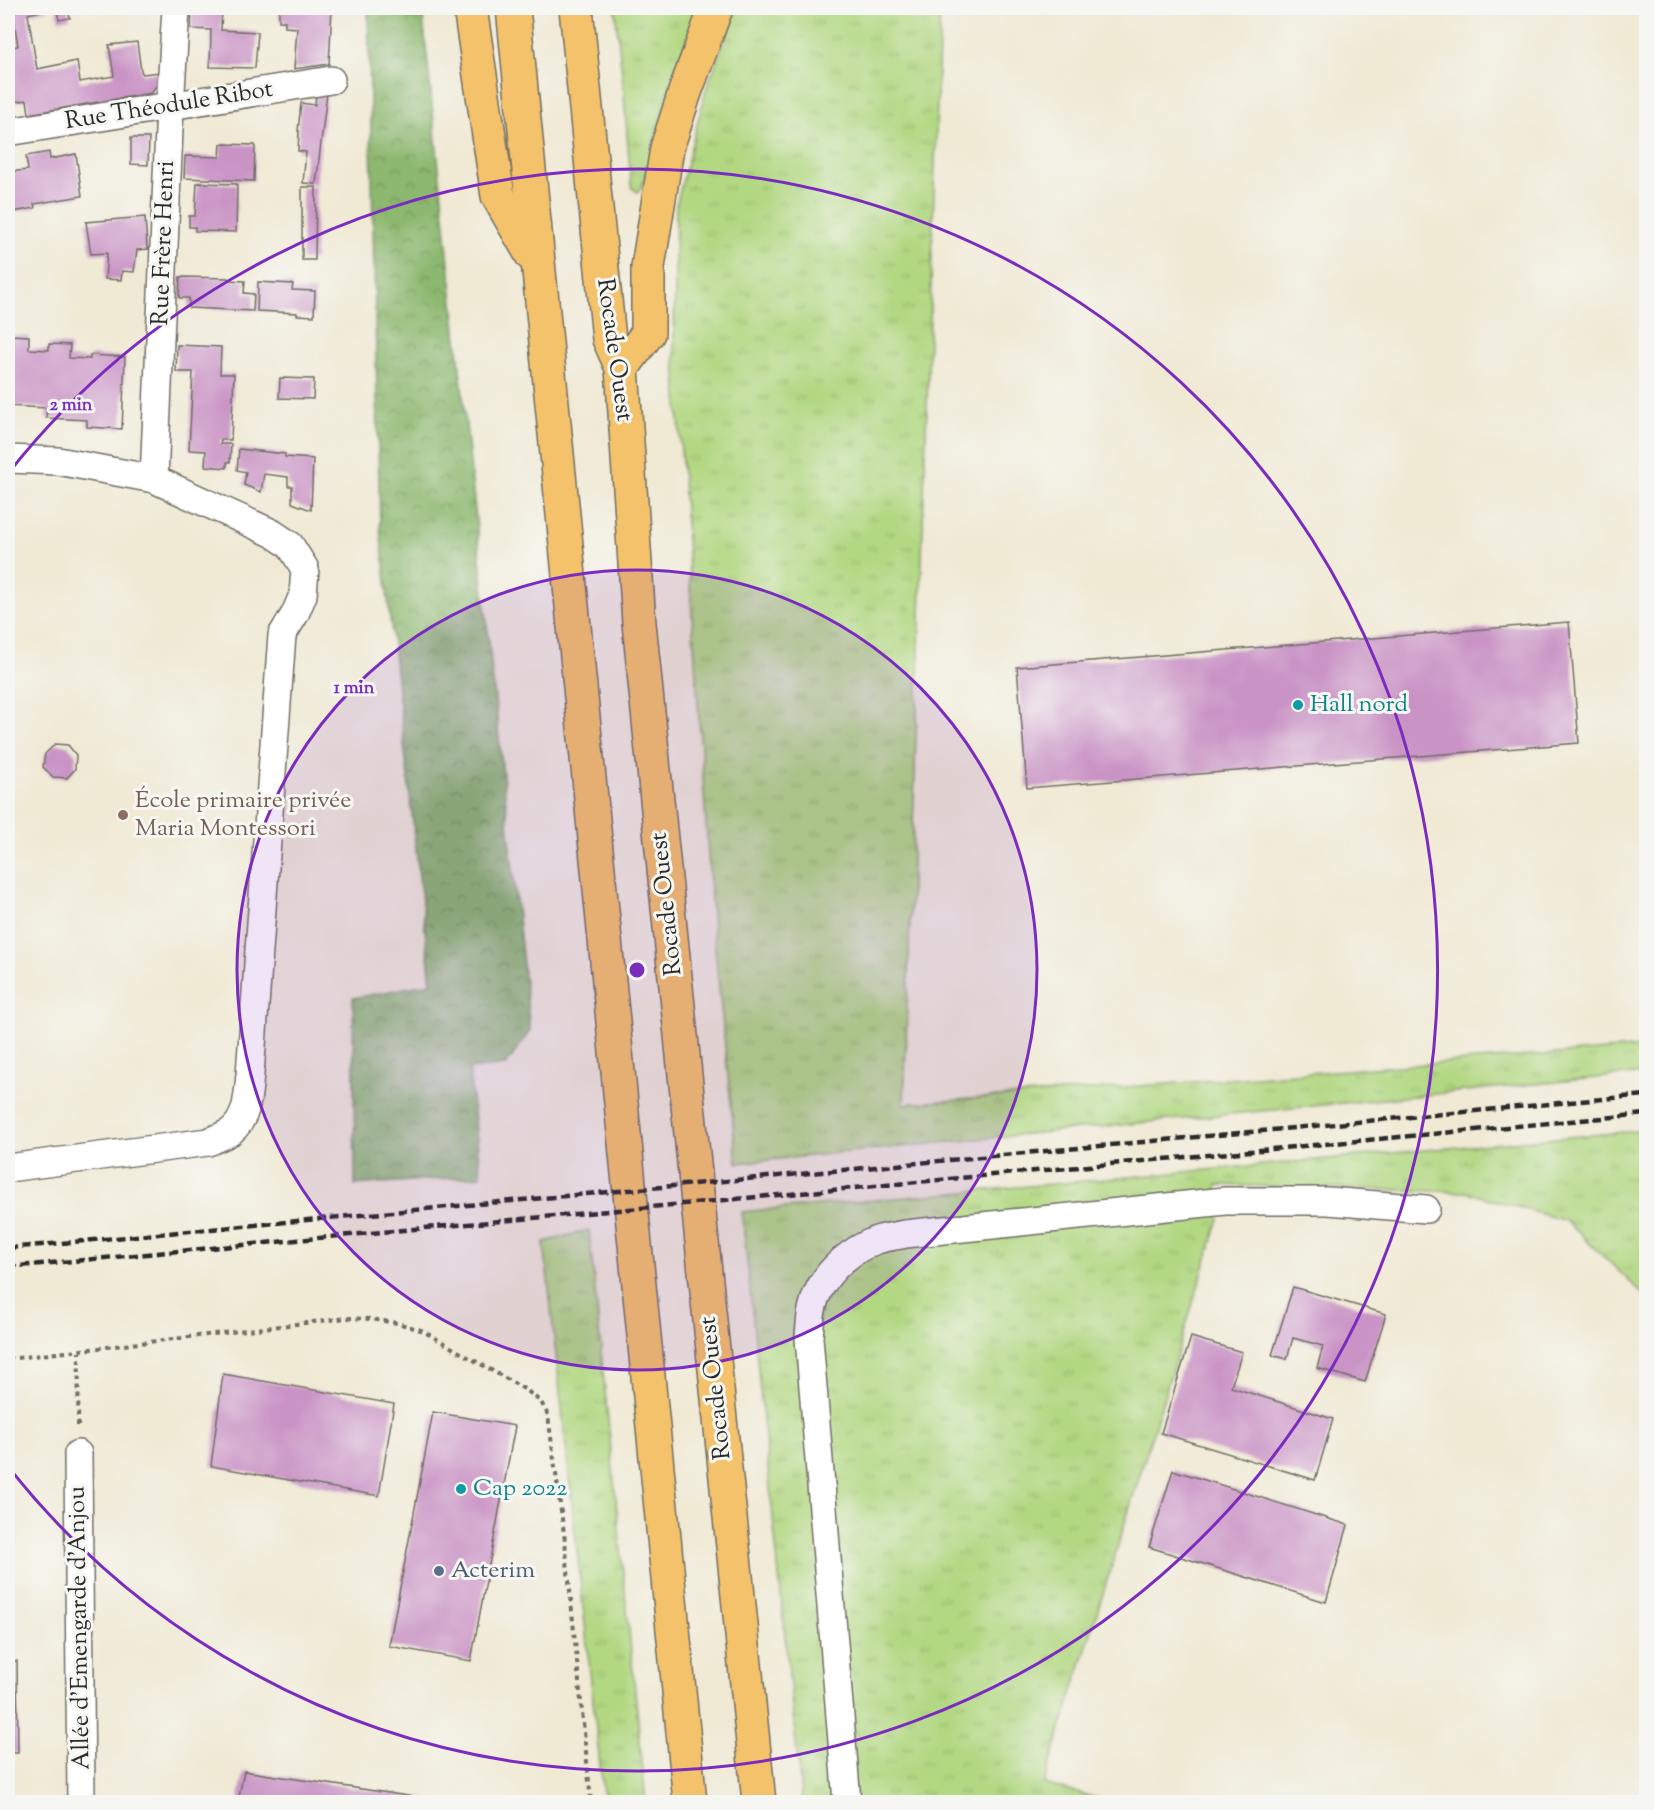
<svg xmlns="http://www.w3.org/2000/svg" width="1654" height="1810" font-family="'Sorts Mill Goudy',serif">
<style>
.grass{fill:url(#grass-tufts);stroke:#6e8256;stroke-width:1.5}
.forest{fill:url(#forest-crowns);stroke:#5c724e;stroke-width:1.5}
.building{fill:#c993c5}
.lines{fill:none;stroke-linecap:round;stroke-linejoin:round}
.minor-casing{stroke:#706e66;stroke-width:30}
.trunk-casing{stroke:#706e66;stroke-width:36}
.path{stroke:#706e66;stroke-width:4;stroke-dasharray:4.5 4.5;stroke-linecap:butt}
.minor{stroke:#fff;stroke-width:27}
.trunk{stroke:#f4c26a;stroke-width:33}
.rail{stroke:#2b2b2b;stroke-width:4.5;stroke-dasharray:9 4.5;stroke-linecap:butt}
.ring{fill:none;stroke:#7b2cbf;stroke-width:3}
.culture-dot{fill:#0f9aa8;stroke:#f6f6f2;stroke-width:2}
.education-dot{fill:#8d6e63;stroke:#f6f6f2;stroke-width:2}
.service-dot{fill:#5c6f8a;stroke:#f6f6f2;stroke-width:2}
.labels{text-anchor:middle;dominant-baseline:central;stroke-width:6;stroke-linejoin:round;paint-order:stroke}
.street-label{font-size:24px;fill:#2b2b2b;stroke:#f6f6f2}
.culture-label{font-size:24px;fill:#0d838f;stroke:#f6f6f2;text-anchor:start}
.education-label{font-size:24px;fill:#785e54;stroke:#f6f6f2;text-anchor:start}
.service-label{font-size:24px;fill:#4e5e75;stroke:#f6f6f2;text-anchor:start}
.centre{fill:#7b2cbf;stroke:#f6f6f2;stroke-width:3}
.ring-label{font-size:18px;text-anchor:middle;font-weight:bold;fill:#7b2cbf;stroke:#f6f6f2;stroke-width:6;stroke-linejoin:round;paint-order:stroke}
</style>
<defs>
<pattern id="grass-tufts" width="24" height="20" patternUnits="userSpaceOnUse" patternTransform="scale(1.5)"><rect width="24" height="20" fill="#b2d882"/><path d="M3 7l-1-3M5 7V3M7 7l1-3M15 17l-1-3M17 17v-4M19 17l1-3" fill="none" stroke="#99ba70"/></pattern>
<pattern id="forest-crowns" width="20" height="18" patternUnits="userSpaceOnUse" patternTransform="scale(1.5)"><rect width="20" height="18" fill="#8db870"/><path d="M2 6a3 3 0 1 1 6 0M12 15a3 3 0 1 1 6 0" fill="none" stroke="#73965c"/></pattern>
</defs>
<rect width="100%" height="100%" fill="#f6f6f2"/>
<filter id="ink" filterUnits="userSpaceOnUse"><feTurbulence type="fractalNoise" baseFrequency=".0167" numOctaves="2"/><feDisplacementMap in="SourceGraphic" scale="12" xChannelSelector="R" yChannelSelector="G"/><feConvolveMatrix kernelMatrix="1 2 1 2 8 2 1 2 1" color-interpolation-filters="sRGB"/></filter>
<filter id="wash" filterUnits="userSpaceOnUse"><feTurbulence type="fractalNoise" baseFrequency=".008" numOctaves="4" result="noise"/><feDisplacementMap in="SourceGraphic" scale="24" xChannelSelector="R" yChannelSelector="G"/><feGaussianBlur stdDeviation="1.35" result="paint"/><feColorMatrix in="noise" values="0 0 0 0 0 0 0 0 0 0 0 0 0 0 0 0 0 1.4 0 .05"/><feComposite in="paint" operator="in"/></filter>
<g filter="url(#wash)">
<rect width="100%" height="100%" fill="#f0e9d4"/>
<g class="grass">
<path d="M615,8H700C673,64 659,126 642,186L638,192L632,188L631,184L624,94Z"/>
<path d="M738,8H940L904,1104L1646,1047V1073L737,1163L713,928L674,345L676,206L707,86Z"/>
<path d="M1646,1130V1297L1566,1221L1466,1192L1217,1185L1219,1219L1044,1784L1111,1802H802L742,1212Z"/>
<path d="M589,1230L646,1802H604L544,1242Z"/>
</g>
<path class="forest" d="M368,8H422L530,1031L506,1065L469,1069L481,1176L355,1185L353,998L431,983L380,529Z"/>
<g id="blocks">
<g class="building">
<path d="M12,8H52L28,14L37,69L77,61L80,82L114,76L109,45L137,42L141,71L143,74L160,72V81L151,93L29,114L27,100L8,103V48L18,46Z"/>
<path d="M56,8H68L70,18L59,20Z"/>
<path d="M113,8H159V11L113,9Z"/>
<path d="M192,8H222L221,30L258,32L255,68L210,67L211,30L191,29Z"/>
<path d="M279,8H332L329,64L294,69L297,28L285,27V21H279Z"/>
<path d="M327,93L316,184L303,183L306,152L298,151L299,131H298L301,103L315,105L316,95Z"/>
<path d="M131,138H149L148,165L131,164Z"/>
<path d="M221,144L255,145L254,181L184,178L185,156L220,157Z"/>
<path d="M49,152L50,159L76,154L82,196L34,204L35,208L8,213V172L28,170L26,156Z"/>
<path d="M197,183L237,184L236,232L195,231V227H189V216H195Z"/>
<path d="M302,187H316L315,260H302Z"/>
<path d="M145,217L147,247L150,249L137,250L134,272L122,271L121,280L105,279L107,253L91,254L86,222Z"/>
<path d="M180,277L228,278V280L245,281L244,293L254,294L253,311L189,308V298H179Z"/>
<path d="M258,282L293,284L292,290L315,291L314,316L297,315V313L257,311Z"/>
<path d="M9,335L29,336V349L49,350V344L70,345L69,358L90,359V355L125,357L122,429L87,427V420L46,418L47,408L8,406V343L9,344Z"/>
<path d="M177,345L221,347L220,374H234L231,440H221L220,444H231L230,462H227V468L205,466L206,451L189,450L193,372H176Z"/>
<path d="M280,378L314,379L313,399L279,398Z"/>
<path d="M239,449L285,454V457L313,459L311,510L292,503V486H288V477L264,474L261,492L244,485L246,472L237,470Z"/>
<path d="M1569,622L1579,743L1027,788L1017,667Z"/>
<path d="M55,744L68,745L76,755L75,769L67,778L53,777L43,767L45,754Z"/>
<path d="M1293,1287L1386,1314L1365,1382L1317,1368L1323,1346L1293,1338L1287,1359L1272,1355Z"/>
<path d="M1191,1337L1242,1352L1231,1387L1333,1419L1315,1480L1161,1433Z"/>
<path d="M223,1374L394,1404L379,1496L211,1466Z"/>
<path d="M433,1412L515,1426L471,1661L389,1646Z"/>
<path d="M1173,1470L1348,1525L1326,1602L1149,1547Z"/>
<path d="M8,1661H17L18,1753H8Z"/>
<path d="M244,1771L440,1801V1802H238Z"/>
</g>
</g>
</g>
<g filter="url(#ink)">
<use href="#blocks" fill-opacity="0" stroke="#706e66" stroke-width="1.5"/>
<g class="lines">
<defs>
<g id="minor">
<path d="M8,132L331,80"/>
<path d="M8,459L58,461L154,479L272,533L290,545L305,569L303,595L295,614L282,635L250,1074C248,1094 248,1119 230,1132C223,1136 215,1139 208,1142L8,1168"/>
<path d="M154,479L170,107L176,8"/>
<path d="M78,1454L81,1802"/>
<path d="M847,1802L809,1338C810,1322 811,1306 818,1292C829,1268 853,1249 877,1240C885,1237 896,1236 905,1234L1225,1201H1328L1426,1209"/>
</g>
<g id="trunk">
<path d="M470,8L498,196L532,255"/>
<path d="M513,8L690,1802"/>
<path d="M576,8L609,339L622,368L639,623L759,1802"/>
<path d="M622,368L648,333V267L667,148L685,92L716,8"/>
</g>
</defs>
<use href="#minor" class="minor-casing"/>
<use href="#trunk" class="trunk-casing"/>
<g class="path">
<path d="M8,1359L346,1318L370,1319L397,1323L421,1330L526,1390L541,1402L548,1415L565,1541L591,1802"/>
<path d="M78,1426L79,1352"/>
</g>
<use href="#minor" class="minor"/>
<use href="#trunk" class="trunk"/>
<g class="rail">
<path d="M8,1248L1646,1095"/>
<path d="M8,1267L1646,1114"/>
</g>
</g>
</g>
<circle cx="637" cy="970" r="400" fill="#7b2cbf" fill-opacity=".12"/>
<g class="ring">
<circle cx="637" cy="970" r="400"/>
<path d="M10 471A801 801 0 1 1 10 1469"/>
</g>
<g class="culture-dot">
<circle cx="1298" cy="705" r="6"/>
<circle cx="461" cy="1489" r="6"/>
</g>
<circle class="education-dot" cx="123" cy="815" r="6"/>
<circle class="service-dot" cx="439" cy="1571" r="6"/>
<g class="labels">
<g class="street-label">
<text transform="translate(169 106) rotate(-9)">Rue Théodule Ribot</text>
<text transform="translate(164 243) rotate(-88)">Rue Frère Henri</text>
<text transform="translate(614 350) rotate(82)">Rocade Ouest</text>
<text transform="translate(667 904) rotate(-96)">Rocade Ouest</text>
<text transform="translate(716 1388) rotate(-96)">Rocade Ouest</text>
<text transform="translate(80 1628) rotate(-91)">Allée d'Emengarde d'Anjou</text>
</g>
<g class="culture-label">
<text x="1310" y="705">Hall nord</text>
<text x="473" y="1489">Cap 2022</text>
</g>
<g class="education-label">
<text x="135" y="801">École primaire privée<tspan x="135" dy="28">Maria Montessori</tspan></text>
</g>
<g class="service-label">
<text x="451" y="1571">Acterim</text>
</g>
</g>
<circle cx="637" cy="970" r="9" class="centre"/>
<g class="ring-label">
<text x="71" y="410">2 min</text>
<text x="354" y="693">1 min</text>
</g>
<rect width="1654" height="1810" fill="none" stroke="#f6f6f2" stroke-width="30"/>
</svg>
